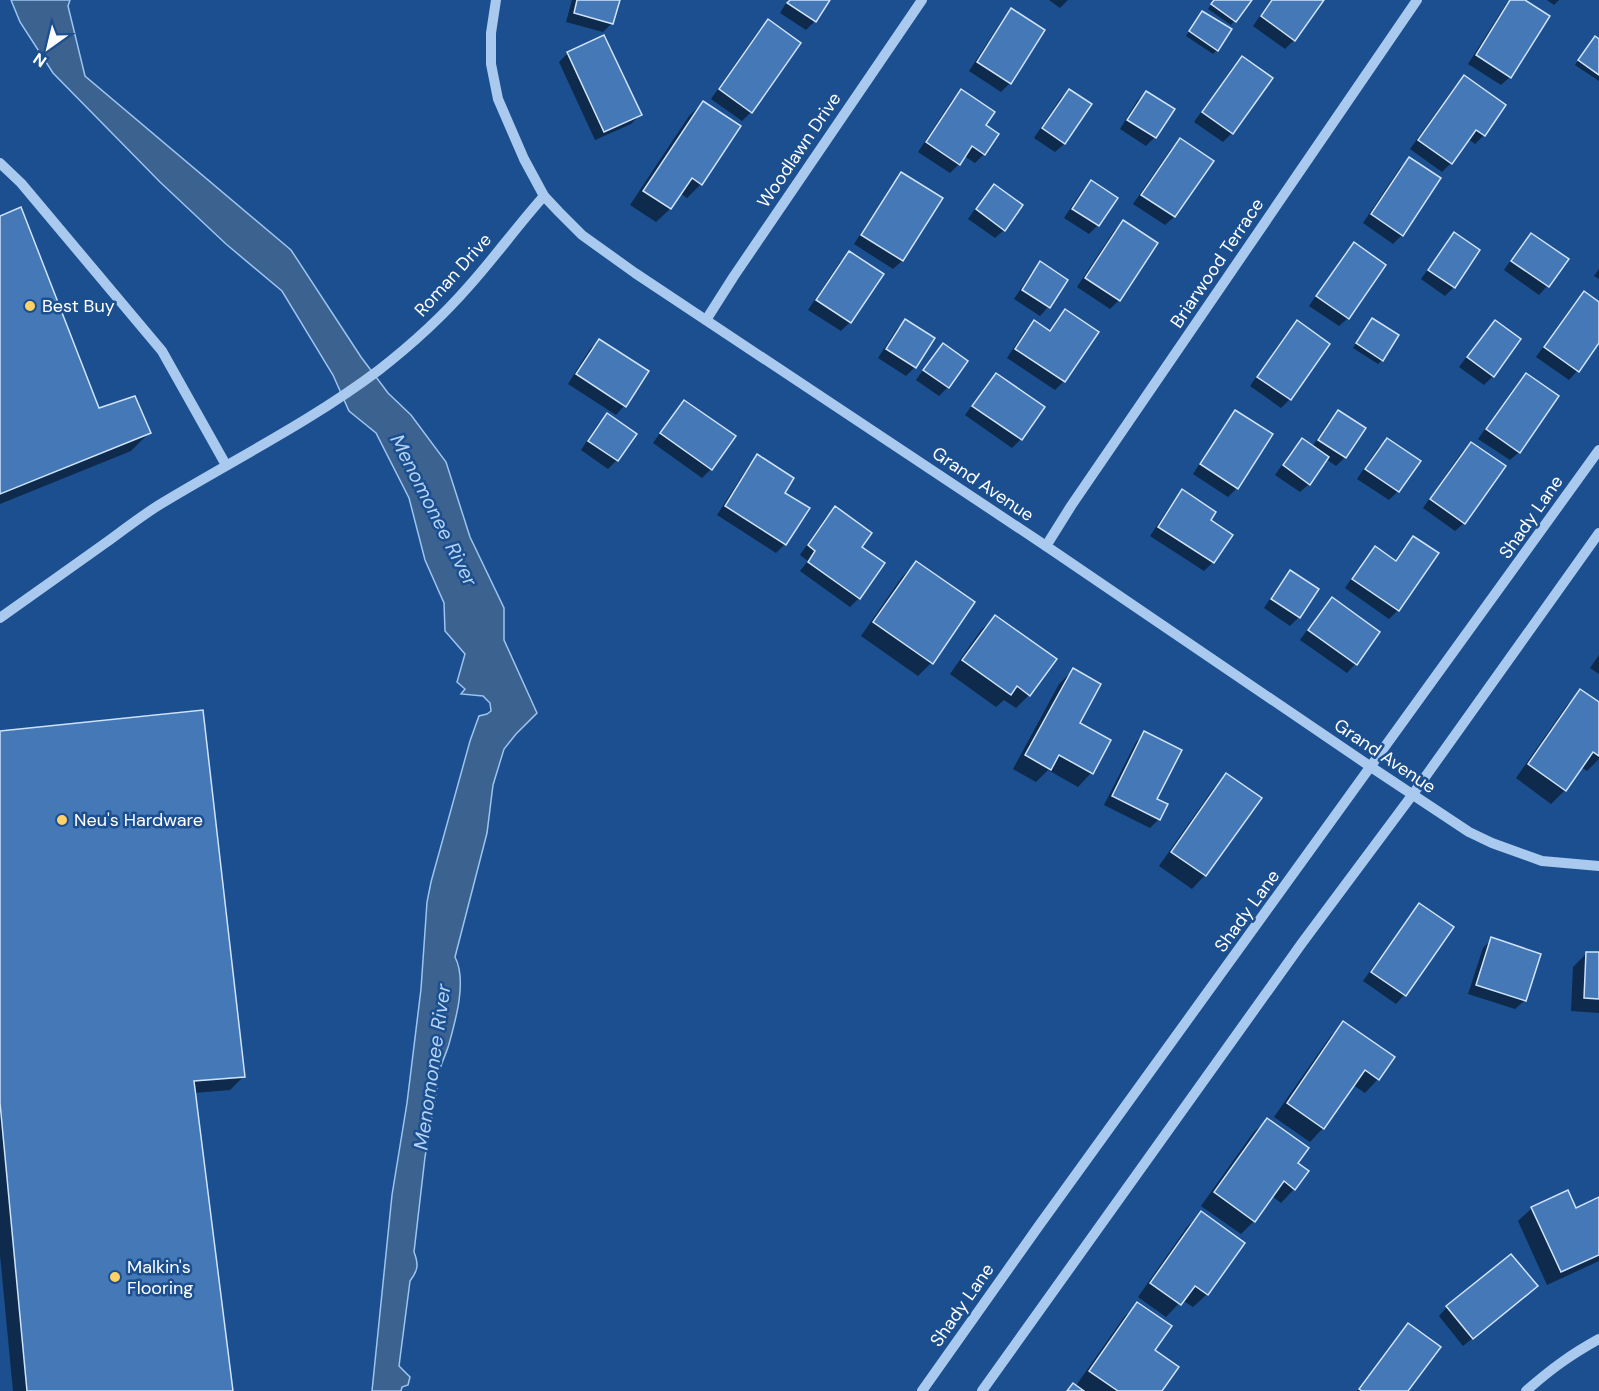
<svg xmlns="http://www.w3.org/2000/svg" width="1599" height="1391" font-family="'DM Sans',sans-serif">
<style>
.water{fill:#3c6290;stroke:#9cc4f0;stroke-width:1.5}
.shadow{fill:#0007}
.building{fill:#4478b7;stroke:#cfe3fa;stroke-width:1.5}
.lines{fill:none;stroke-linecap:round;stroke-linejoin:round}
.minor{stroke:#a9c9ee;stroke-width:10}
.poi-dot{fill:#ffd166;stroke:#1b4f8f;stroke-width:2}
.labels{text-anchor:middle;dominant-baseline:central;stroke-width:5;stroke-linejoin:round;paint-order:stroke}
.street-label{font-size:18px;fill:#fff;stroke:#1b4f8f}
.poi-label{font-size:18px;fill:#fff;stroke:#1b4f8f;text-anchor:start}
.water-label{font-size:20px;font-style:italic;fill:#b5d3f5;stroke:#1b4f8f}
</style>
<rect width="100%" height="100%" fill="#1b4f8f"/>
<path class="water" d="M11,0H70L68,6L85,76L291,250L361,357L388,393L411,415L446,462L470,537L504,608V640L537,713L516,734L504,749L493,785L487,833L455,957C467,980 456,1019 449,1044C445,1058 436,1072 437,1088L425,1157L414,1252C419,1265 418,1270 410,1281L399,1366L410,1377L408,1385L402,1387L401,1391H372L392,1195L407,1103L421,989L427,902L431,882L470,741L479,716L487,714L491,711L490,703L483,696L461,694L465,689L457,682L465,654L445,631L444,603L425,560L409,498L376,433L349,411L333,375L282,291L226,244L160,182L53,73L20,22Z"/>
<g class="shadow">
<path d="M572,0H618L612,23L603,32L566,22Z"/>
<path d="M788,0H828L815,21L806,30L780,13Z"/>
<path d="M1049,0H1068L1060,8Z"/>
<path d="M1214,0H1250L1231,25L1208,9Z"/>
<path d="M1271,0H1322L1294,40L1285,49L1253,26Z"/>
<path d="M1510,0H1522L1510,77L1501,85L1468,64L1506,4Z"/>
<path d="M1547,0H1559L1554,5Z"/>
<path d="M1011,10L1010,83L1001,92L969,71L1003,19Z"/>
<path d="M1198,17L1217,50L1213,54L1186,36Z"/>
<path d="M768,21L751,112L742,121L711,99L759,30Z"/>
<path d="M1599,41V81L1575,65L1591,42Z"/>
<path d="M568,53L640,115L631,124L595,140L559,62Z"/>
<path d="M1242,58L1232,133L1223,142L1194,122L1233,67Z"/>
<path d="M1464,77L1484,135L1475,144L1468,139L1451,163L1442,172L1410,149L1455,86Z"/>
<path d="M1069,90L1090,105L1064,144L1055,152L1034,138L1060,99Z"/>
<path d="M961,91L984,154L975,163L964,156L959,164L950,173L918,152L952,100Z"/>
<path d="M1146,92L1173,110L1155,137L1146,146L1120,129L1137,101Z"/>
<path d="M703,103L701,184L687,198L680,193L670,209L656,222L630,205L689,116Z"/>
<path d="M1180,140L1211,161L1174,217L1165,225L1133,204L1171,149Z"/>
<path d="M1409,159L1402,235L1393,244L1363,223L1400,168Z"/>
<path d="M902,174L941,199L902,261L893,269L854,244L893,183Z"/>
<path d="M1091,182L1116,198L1098,225L1089,234L1064,218L1082,191Z"/>
<path d="M994,186L1004,230L995,238L968,219L985,195Z"/>
<path d="M0,218L98,410L149,433L131,451L0,504Z"/>
<path d="M1123,222L1119,300L1110,309L1077,287L1114,231Z"/>
<path d="M1454,234V287L1445,296L1421,279L1446,243Z"/>
<path d="M1531,235L1567,259L1547,286L1539,295L1504,270L1522,244Z"/>
<path d="M1354,244L1348,318L1339,326L1309,306L1345,253Z"/>
<path d="M849,253L882,274L850,322L841,331L808,310L840,262Z"/>
<path d="M1041,263L1066,280L1048,307L1040,316L1014,299L1032,272Z"/>
<path d="M1599,269V279L1594,276Z"/>
<path d="M1584,293L1599,304V341L1577,371L1569,380L1536,357L1575,302Z"/>
<path d="M1065,311L1064,381L1055,390L1007,358L1025,331L1034,322L1048,332L1056,320Z"/>
<path d="M905,321L933,339L915,367L906,376L878,358L897,329Z"/>
<path d="M1297,322L1290,399L1281,408L1250,386L1288,331Z"/>
<path d="M1495,322L1519,340L1493,376L1484,385L1459,367L1486,331Z"/>
<path d="M1368,324L1382,360L1378,364L1353,348Z"/>
<path d="M599,341L624,406L616,415L568,384L590,349Z"/>
<path d="M943,345L948,387L939,396L916,380L934,354Z"/>
<path d="M996,375L1043,408L1021,439L1012,448L965,415L987,384Z"/>
<path d="M1526,375L1519,452L1510,460L1478,439L1517,384Z"/>
<path d="M684,402L711,469L702,478L653,443L676,411Z"/>
<path d="M1236,412L1237,488L1228,497L1193,474L1227,421Z"/>
<path d="M1338,412L1345,457L1336,466L1326,459L1309,484L1300,492L1275,475L1293,449L1302,440L1312,447L1329,421Z"/>
<path d="M607,415L617,460L608,469L581,450L598,424Z"/>
<path d="M1387,440L1418,461L1398,491L1389,500L1357,479L1378,448Z"/>
<path d="M1471,444L1464,523L1455,531L1423,508L1462,452Z"/>
<path d="M757,456L783,493L785,544L776,553L717,515L749,465Z"/>
<path d="M1182,491L1209,521L1231,535L1213,562L1204,571L1150,536L1174,500Z"/>
<path d="M835,508L860,547L859,598L850,607L800,571L808,561L800,555L826,517Z"/>
<path d="M1413,538L1398,610L1389,619L1345,588L1366,557L1375,548L1395,561L1404,547Z"/>
<path d="M916,563L931,663L918,676L861,636L902,577Z"/>
<path d="M1290,572L1299,617L1290,626L1264,608L1282,581Z"/>
<path d="M1332,599L1378,632L1355,664L1347,673L1300,640L1323,608Z"/>
<path d="M995,617L1029,695L1016,708L1004,700L996,707L950,674L981,630Z"/>
<path d="M1599,655V674L1590,668Z"/>
<path d="M1073,670L1078,723L1091,773L1078,787L1048,770L1036,782L1013,769L1059,684Z"/>
<path d="M1581,691L1599,704V759L1587,771L1581,767L1565,790L1551,804L1516,778L1567,705Z"/>
<path d="M0,733L244,1076L230,1090L194,1093L231,1391H13L0,1255Z"/>
<path d="M1145,733L1159,819L1150,828L1104,805L1136,742Z"/>
<path d="M1226,775L1205,875L1192,889L1159,866L1213,789Z"/>
<path d="M1419,905L1452,928L1404,995L1396,1004L1363,981L1411,914Z"/>
<path d="M1492,939L1539,955L1524,1001L1515,1009L1468,994L1483,948Z"/>
<path d="M1587,953L1599,954V1013L1571,1011L1573,967Z"/>
<path d="M1343,1023L1378,1079L1365,1093L1353,1085L1323,1128L1310,1142L1274,1117L1330,1037Z"/>
<path d="M1267,1120L1296,1163L1294,1189L1281,1203L1272,1196L1254,1221L1241,1234L1201,1206L1253,1133Z"/>
<path d="M1599,1199V1261L1547,1285L1518,1221L1532,1208L1575,1210Z"/>
<path d="M1201,1213L1207,1294L1193,1307L1182,1300L1166,1317L1138,1297L1187,1227Z"/>
<path d="M1527,1295L1463,1346L1439,1316L1447,1307Z"/>
<path d="M1138,1304L1153,1350L1160,1391H1067L1075,1387L1124,1317Z"/>
<path d="M1408,1325L1406,1391H1357L1399,1334Z"/>
</g>
<g class="building">
<path d="M577,0H620L613,24L574,13Z"/>
<path d="M790,0H830L816,22L787,3Z"/>
<path d="M1214,0H1252L1236,22L1211,4Z"/>
<path d="M1272,0H1324L1295,41L1261,16Z"/>
<path d="M1510,0H1525L1550,16L1511,78L1476,55Z"/>
<path d="M1011,8L1045,30L1011,84L977,62Z"/>
<path d="M1202,11L1232,29L1218,51L1189,31Z"/>
<path d="M768,19L801,43L752,113L719,89Z"/>
<path d="M604,35L642,115L604,132L567,52Z"/>
<path d="M1595,36L1599,39V75L1578,60Z"/>
<path d="M1242,56L1273,78L1233,134L1202,112Z"/>
<path d="M1464,75L1506,105L1485,136L1476,130L1452,164L1418,140Z"/>
<path d="M961,89L995,112L986,125L999,134L985,155L972,146L960,165L926,142Z"/>
<path d="M1069,89L1092,104L1065,144L1042,128Z"/>
<path d="M1146,91L1175,109L1156,138L1127,120Z"/>
<path d="M703,101L741,126L702,185L692,178L671,209L643,191Z"/>
<path d="M1180,138L1214,161L1175,217L1141,195Z"/>
<path d="M1409,157L1441,178L1403,236L1371,214Z"/>
<path d="M901,172L943,198L903,261L861,235Z"/>
<path d="M1091,180L1118,198L1099,226L1072,209Z"/>
<path d="M994,184L1023,205L1005,231L976,209Z"/>
<path d="M21,207L99,408L135,396L151,433L0,494V216Z"/>
<path d="M1123,220L1158,243L1120,301L1085,278Z"/>
<path d="M1454,232L1480,250L1455,288L1428,270Z"/>
<path d="M1531,233L1569,259L1549,287L1511,261Z"/>
<path d="M1354,242L1386,265L1349,319L1316,296Z"/>
<path d="M849,251L884,274L851,323L816,300Z"/>
<path d="M1040,261L1068,280L1050,308L1022,290Z"/>
<path d="M1584,291L1599,302V343L1579,372L1544,347Z"/>
<path d="M1065,309L1099,332L1065,382L1015,349L1034,320L1050,331Z"/>
<path d="M1372,318L1399,335L1383,361L1356,343Z"/>
<path d="M905,319L935,338L916,368L886,349Z"/>
<path d="M1297,320L1330,344L1291,400L1257,377Z"/>
<path d="M1495,320L1521,339L1494,377L1467,357Z"/>
<path d="M599,339L649,371L626,407L576,374Z"/>
<path d="M943,343L968,361L949,388L923,370Z"/>
<path d="M996,373L1045,407L1022,440L972,406Z"/>
<path d="M1526,373L1559,396L1520,453L1486,429Z"/>
<path d="M684,400L736,436L712,470L660,433Z"/>
<path d="M1235,410L1273,434L1238,489L1200,464Z"/>
<path d="M1338,410L1366,428L1346,458L1318,440Z"/>
<path d="M607,413L637,434L618,461L588,441Z"/>
<path d="M1302,438L1329,457L1310,485L1283,465Z"/>
<path d="M1387,438L1421,461L1399,492L1365,469Z"/>
<path d="M1471,442L1506,466L1465,524L1430,499Z"/>
<path d="M757,454L794,478L785,493L810,508L786,545L725,506Z"/>
<path d="M1182,489L1216,512L1211,520L1233,535L1214,563L1158,527Z"/>
<path d="M835,506L872,533L862,547L885,563L860,599L808,562L815,551L808,545Z"/>
<path d="M1413,536L1439,553L1399,611L1352,579L1375,546L1396,561Z"/>
<path d="M916,561L975,602L933,664L873,622Z"/>
<path d="M1290,570L1319,589L1300,618L1271,599Z"/>
<path d="M1332,597L1380,632L1357,665L1308,630Z"/>
<path d="M995,615L1057,659L1030,696L1017,686L1011,695L962,660Z"/>
<path d="M1073,668L1101,684L1080,723L1111,740L1093,774L1059,755L1051,770L1025,755Z"/>
<path d="M1580,689L1599,702V756L1593,752L1566,791L1528,764Z"/>
<path d="M203,710L245,1077L194,1081L233,1391H27L0,1103V731Z"/>
<path d="M1144,731L1182,750L1157,799L1168,804L1160,820L1112,796Z"/>
<path d="M1226,773L1262,798L1206,876L1171,852Z"/>
<path d="M1419,903L1454,927L1406,996L1371,972Z"/>
<path d="M1491,937L1541,954L1526,1001L1476,985Z"/>
<path d="M1586,952H1599V999L1584,998Z"/>
<path d="M1343,1021L1395,1057L1379,1080L1365,1070L1324,1129L1287,1103Z"/>
<path d="M1267,1118L1309,1148L1298,1163L1309,1171L1295,1190L1284,1181L1255,1222L1214,1192Z"/>
<path d="M1568,1190L1576,1208L1599,1197V1255L1561,1272L1531,1207Z"/>
<path d="M1201,1211L1245,1243L1208,1295L1195,1286L1181,1305L1150,1283Z"/>
<path d="M1511,1254L1538,1286L1473,1339L1446,1306Z"/>
<path d="M1137,1302L1172,1326L1155,1350L1179,1367L1162,1391H1118L1089,1371Z"/>
<path d="M1408,1323L1441,1347L1408,1391H1362L1359,1389Z"/>
<path d="M1073,1383L1084,1391H1067Z"/>
</g>
<g class="lines">
<g class="minor">
<path d="M496,0L491,33V64L498,99L524,159L544,196L559,212L582,235L635,273L1046,546L1371,767L1469,832L1492,843L1542,861L1599,866"/>
<path d="M0,163L21,183L162,351L226,465"/>
<path d="M706,320L734,276L922,0"/>
<path d="M1046,546L1071,506L1417,0"/>
<path d="M0,618C35,593 69,569 104,544C122,531 140,517 159,505C233,460 310,422 379,370C411,345 442,317 469,286C495,257 518,225 544,196"/>
<path d="M922,1391L1038,1227L1599,450"/>
<path d="M982,1391L1302,943L1413,794L1599,533"/>
<path d="M1526,1391C1551,1369 1570,1355 1599,1339"/>
</g>
</g>
<g class="poi-dot">
<circle cx="30" cy="306" r="6"/>
<circle cx="62" cy="820" r="6"/>
<circle cx="115" cy="1277" r="6"/>
</g>
<g class="labels">
<g class="street-label">
<text transform="translate(799 150) rotate(-56)">Woodlawn Drive</text>
<text transform="translate(1217 263) rotate(-56)">Briarwood Terrace</text>
<text transform="translate(453 275) rotate(-48)">Roman Drive</text>
<text transform="translate(983 484) rotate(34)">Grand Avenue</text>
<text transform="translate(1531 517) rotate(-55)">Shady Lane</text>
<text transform="translate(1385 756) rotate(34)">Grand Avenue</text>
<text transform="translate(1247 911) rotate(-54)">Shady Lane</text>
<text transform="translate(962 1305) rotate(-55)">Shady Lane</text>
</g>
<g class="poi-label">
<text x="42" y="306">Best Buy</text>
<text x="74" y="820">Neu's Hardware</text>
<text x="127" y="1267">Malkin's<tspan x="127" dy="21">Flooring</tspan></text>
</g>
<g class="water-label">
<text transform="translate(434 510) rotate(63)">Menomonee River</text>
<text transform="translate(432 1067) rotate(-82)">Menomonee River</text>
</g>
</g>
<g transform="translate(48 48) rotate(214)" stroke="#1b4f8f" stroke-width="4.5" paint-order="stroke">
<path d="M0-4.5L10 22L0 15L-10 22Z" fill="#ffffff"/>
<text y="-9" font-size="16" font-weight="bold" text-anchor="middle" fill="#ffffff">N</text>
</g>
</svg>
